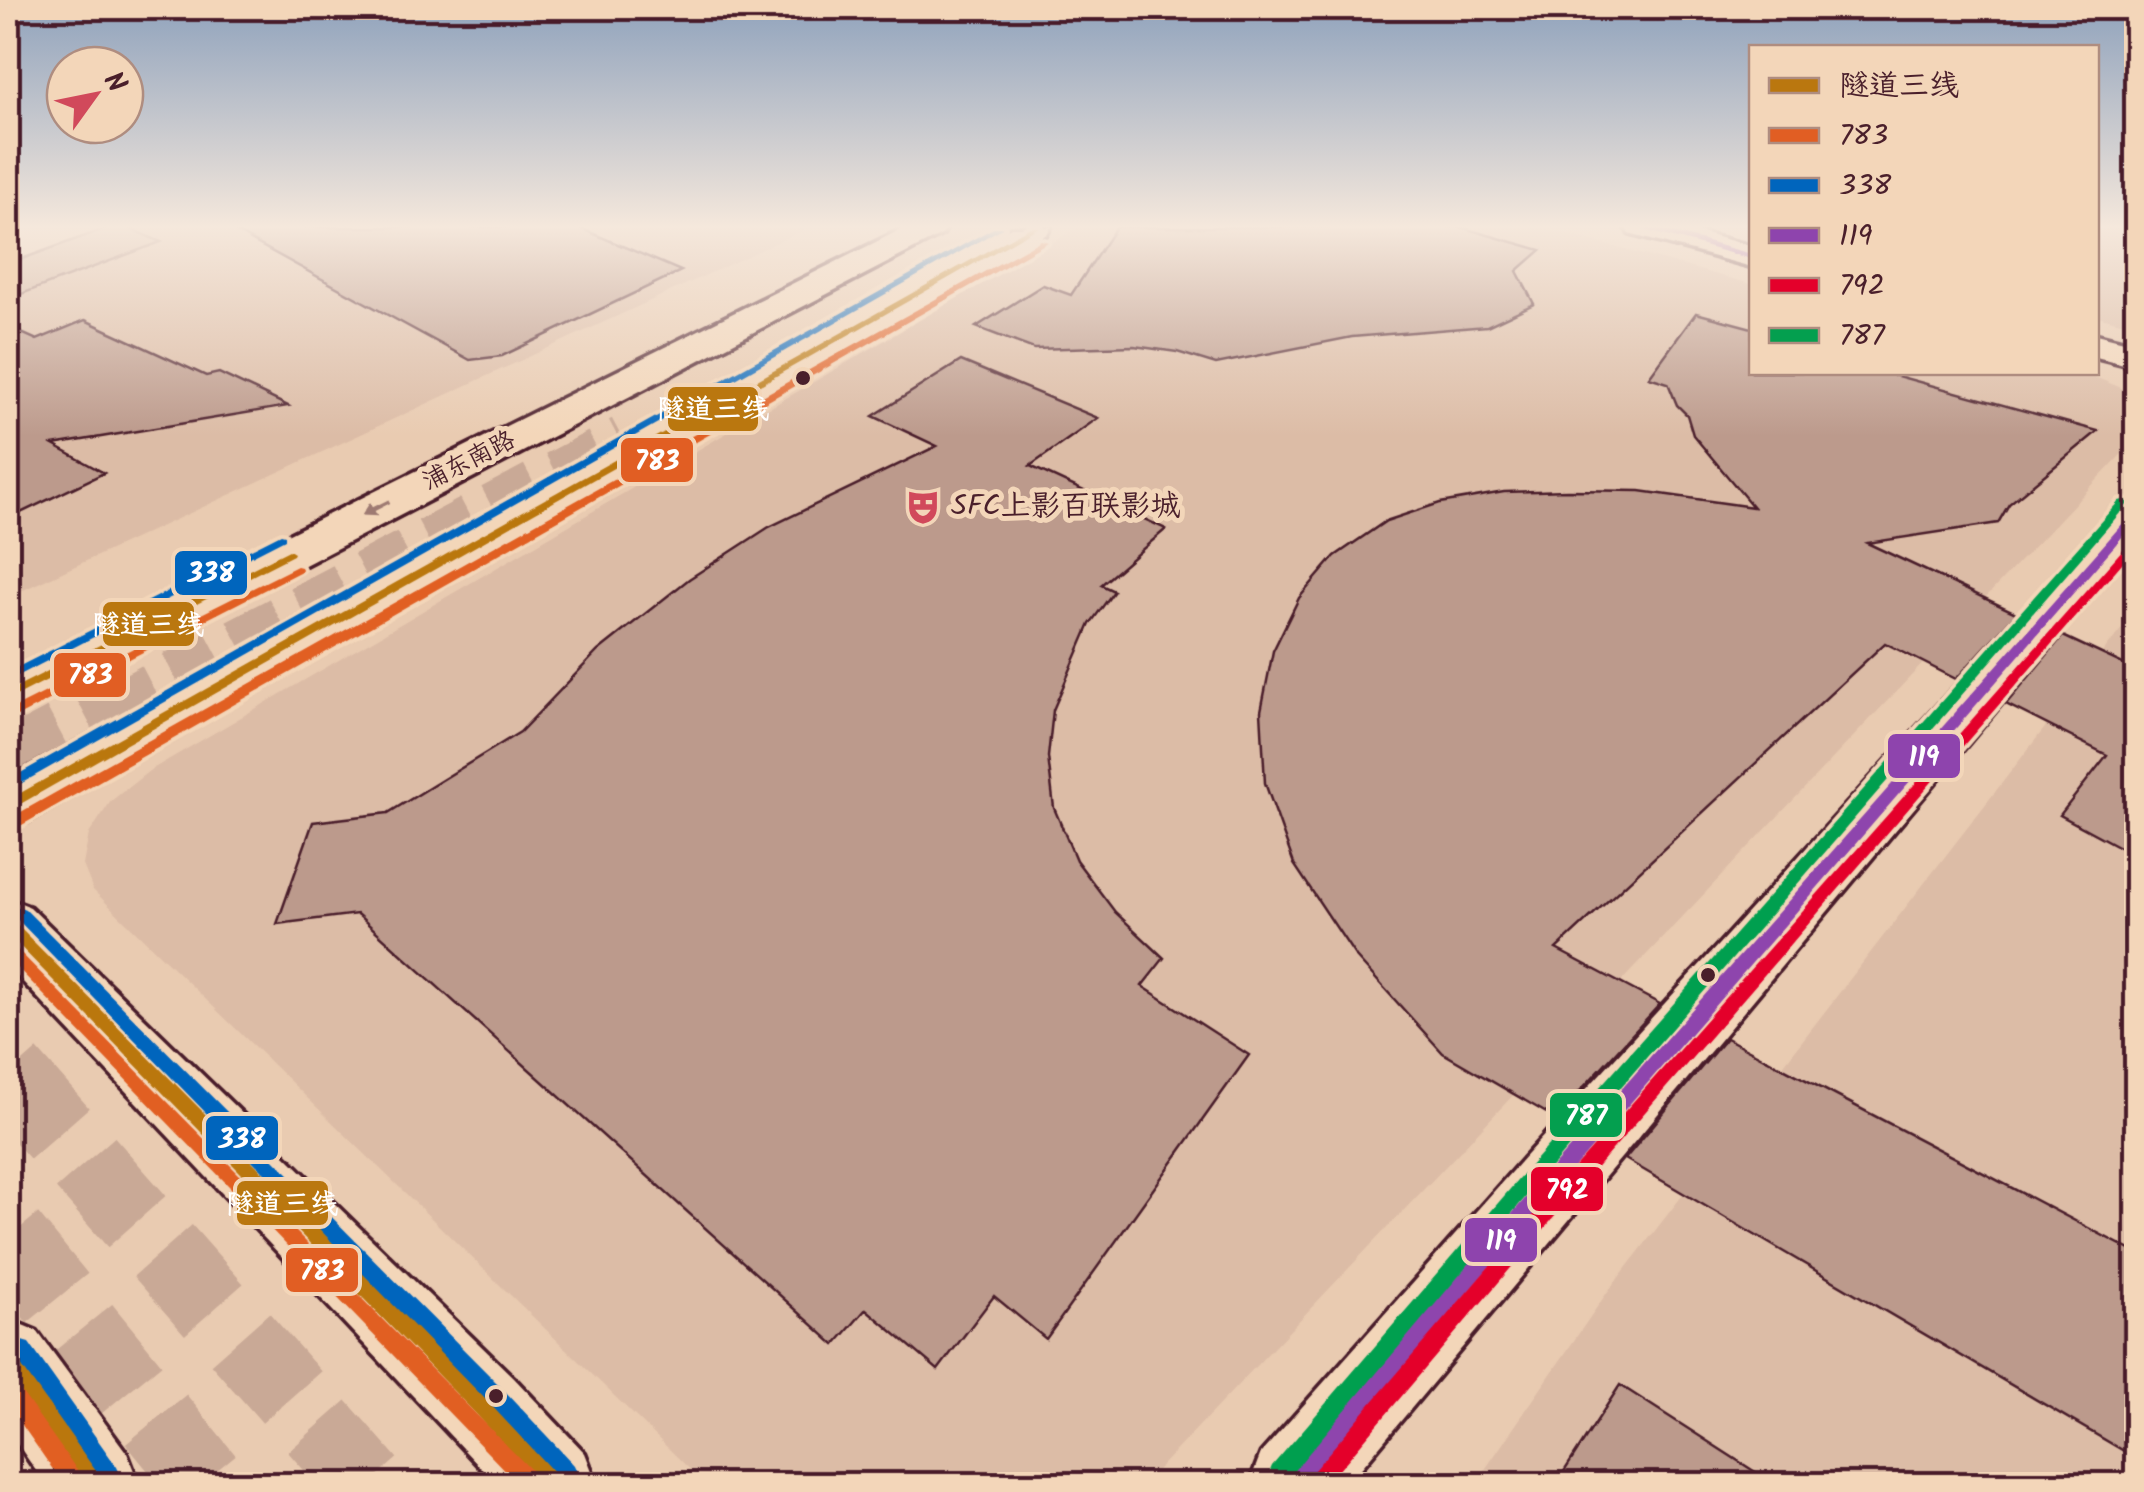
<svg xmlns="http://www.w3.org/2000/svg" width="2144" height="1492" font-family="Kalam,'LXGW WenKai TC',sans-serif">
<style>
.built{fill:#dcbca6}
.green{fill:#ceae9a;stroke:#8c6662;stroke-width:2.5}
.building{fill:#bc9a8c;stroke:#4a1f2b;stroke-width:2.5}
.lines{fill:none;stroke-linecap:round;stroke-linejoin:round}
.secondary-tunnel{stroke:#c9a996;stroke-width:78;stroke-dasharray:78 39;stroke-linecap:butt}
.primary-tunnel-far1{stroke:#c9a996;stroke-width:48;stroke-dasharray:48 24;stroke-linecap:butt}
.primary-tunnel{stroke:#c9a996;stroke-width:60;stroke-dasharray:60 30;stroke-linecap:butt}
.tertiary-casing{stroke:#4a1f2b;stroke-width:7}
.secondary-casing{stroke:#4a1f2b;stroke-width:7}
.primary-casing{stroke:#4a1f2b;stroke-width:7}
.tertiary{fill:#f3d6b9;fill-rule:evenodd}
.secondary{fill:#f3d6b9;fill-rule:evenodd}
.primary{fill:#f3d6b9;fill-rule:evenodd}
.bus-1-casing{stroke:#f3d6b9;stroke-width:8}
.bus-2-casing{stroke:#f3d6b9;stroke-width:8}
.bus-3-casing{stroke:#f3d6b9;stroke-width:8}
.bus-4-casing{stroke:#f3d6b9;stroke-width:8}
.bus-5-casing{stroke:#f3d6b9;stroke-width:8}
.bus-6-casing{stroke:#f3d6b9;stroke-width:8}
.bus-1{fill:#ba770f;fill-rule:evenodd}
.bus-2{fill:#e15e23;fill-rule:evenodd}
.bus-3{fill:#0065bd;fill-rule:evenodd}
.bus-4{fill:#8e44ad;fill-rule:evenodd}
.bus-5{fill:#e4002b;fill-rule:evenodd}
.bus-6{fill:#049f4f;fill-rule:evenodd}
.oneway{fill:#9e7a72}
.bus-dot{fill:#4a1f2b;stroke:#f3d6b9;stroke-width:4}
.labels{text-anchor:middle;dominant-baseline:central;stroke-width:10;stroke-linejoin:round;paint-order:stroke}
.far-street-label{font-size:25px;fill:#4a1f2b;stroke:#f3d6b9}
.poi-label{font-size:30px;fill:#4a1f2b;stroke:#f3d6b9;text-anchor:start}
.line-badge{stroke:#f3d6b9;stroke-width:4}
.badge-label{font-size:28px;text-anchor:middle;font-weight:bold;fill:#fff}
</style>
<rect width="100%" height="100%" fill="#e9cbb1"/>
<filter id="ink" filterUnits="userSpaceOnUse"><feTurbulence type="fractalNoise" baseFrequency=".01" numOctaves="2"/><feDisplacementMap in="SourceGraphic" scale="20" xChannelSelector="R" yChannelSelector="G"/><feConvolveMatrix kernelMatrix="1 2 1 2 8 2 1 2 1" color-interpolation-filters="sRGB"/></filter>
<g filter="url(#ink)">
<g class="built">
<path d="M127,227H810L8,597V299L159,242Z"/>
<path d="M1079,227H1540L1751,284L1752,372L2085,373L2136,394V439L1144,1484H705L93,890L83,865L89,834L111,801L149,771Z"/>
<path d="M2097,227H2136V326L2097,316Z"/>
<path d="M2136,610V1484H1475L1606,1294Z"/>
</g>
<path class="green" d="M110,227H126L161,242L8,299V264Z"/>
<g class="building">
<path d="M227,227H578L681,271L502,356L470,360Z"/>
<path d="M1116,227H1460L1541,250L1517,271L1534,304L1487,326L1352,337L1216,364L1177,352L1134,346L1034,349L976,327L1043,285L1071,295Z"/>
<path d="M1696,313L1752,328V372H1883L2098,431L2009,504L1998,523L1867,543L2016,613L1956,679L1885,643L1556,949L1660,1004L1555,1118L1443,1053L1356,957L1294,864L1265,783L1261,711L1273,651L1299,598L1335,556L1386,521L1440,503L1504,492L1567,490L1640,491L1753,507L1693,435L1687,415L1677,405L1668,383L1649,377Z"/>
<path d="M85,320L206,376L219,373L288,406L53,445L104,473L8,519V327L37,340Z"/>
<path d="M961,361L1098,418L1030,466L1166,529L1101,585L1114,591L1090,624L1053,710L1048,757L1054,808L1076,860L1115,912L1164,958L1142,986L1249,1055L1046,1339L994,1296L938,1370L866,1309L835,1345L357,914L277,924L313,822L388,813L520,732L598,651L689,579L769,527L937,446L873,416Z"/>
<path d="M2063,636L2136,670V856L2060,815L2107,755L2006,704Z"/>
<path d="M1726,1038L2136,1253V1458L1625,1159Z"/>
<path d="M1620,1385L1774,1484H1556Z"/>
</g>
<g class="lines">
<g class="secondary-tunnel">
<path d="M8,1075L368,1484"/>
<path d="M8,1238L209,1484"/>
</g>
<path class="primary-tunnel-far1" d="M110,709L623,440"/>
<path class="primary-tunnel" d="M8,762L114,706"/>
<defs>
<g id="tertiary">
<path d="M1625,227H1678L1752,246V267L1629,234Z"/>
<path d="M2096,334L2136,344V367L2096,357Z"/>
<path d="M2136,501V543L1348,1484H1249L1261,1453L1528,1153L2120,505Z"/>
</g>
<g id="secondary">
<path d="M8,899L30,907L514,1378L585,1453L597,1484H496L8,966Z"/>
<path d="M8,1319L37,1331L127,1453L139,1484H45L8,1430Z"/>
</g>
<g id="primary">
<path d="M906,227H947L943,234L27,709L8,714V674Z"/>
<path d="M1011,227H1051L1047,234L28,822L8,828V779Z"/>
</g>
</defs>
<use href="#tertiary" class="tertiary-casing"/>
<use href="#secondary" class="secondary-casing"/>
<use href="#primary" class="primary-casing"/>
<use href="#tertiary" class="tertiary"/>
<use href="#secondary" class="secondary"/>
<use href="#primary" class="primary"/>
<defs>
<g id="bus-1">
<path d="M1030,227H1039L8,811V800Z"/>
<path d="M289,550L294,553L293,555L8,700V691Z"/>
<path d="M8,919L13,921L491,1401L561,1477L564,1484H541L477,1415L8,934Z"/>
<path d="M8,1351L15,1353L103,1477L106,1484H84L8,1375Z"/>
</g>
<g id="bus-2">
<path d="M1041,240L1048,242L22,825H12L10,821L12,817Z"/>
<path d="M297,566L301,567L302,569L301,571L20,715L16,716L10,712L12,709Z"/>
<path d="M8,943L13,945L538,1477L541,1484H518L8,958Z"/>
<path d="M8,1381L15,1383L82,1477L85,1484H63L8,1405Z"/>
</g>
<g id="bus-3">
<path d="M995,227H1004L8,791V780Z"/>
<path d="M281,534L285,535V539L8,681V672Z"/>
<path d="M20,907L25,909L503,1389L574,1465L577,1472L574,1479L567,1482L560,1479L489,1403L15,917L13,913L15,909Z"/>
<path d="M22,1341L29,1343L117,1467L120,1474L117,1481L110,1484L103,1481L15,1357L13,1350L15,1343Z"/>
</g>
<g id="bus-4">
<path d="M1644,227H1651L1752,254V259L1644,230Z"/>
<path d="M2136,512V521L1560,1184L1304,1484H1282L1285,1477L1548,1172L2132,513Z"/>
</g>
<path id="bus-5" d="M2136,538V547L1573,1195L1327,1484H1305L1308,1477L1561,1183L2132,539Z"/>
<path id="bus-6" d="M2123,500L2127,501V505L1547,1172L1286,1480L1279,1483L1272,1480L1269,1473L1272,1466L1535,1160L2119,501Z"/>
</defs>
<use href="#bus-1" class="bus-1-casing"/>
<use href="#bus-2" class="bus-2-casing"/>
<use href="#bus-3" class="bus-3-casing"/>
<use href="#bus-4" class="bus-4-casing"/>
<use href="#bus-5" class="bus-5-casing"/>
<use href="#bus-6" class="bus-6-casing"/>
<use href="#bus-1" class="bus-1"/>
<use href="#bus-2" class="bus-2"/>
<use href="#bus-3" class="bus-3"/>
<use href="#bus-4" class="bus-4"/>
<use href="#bus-5" class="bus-5"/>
<use href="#bus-6" class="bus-6"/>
</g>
<defs><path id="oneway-solid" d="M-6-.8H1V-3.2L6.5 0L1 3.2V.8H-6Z" transform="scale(2.5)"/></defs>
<use class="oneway" href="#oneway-solid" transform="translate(376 508) rotate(153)"/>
</g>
<linearGradient id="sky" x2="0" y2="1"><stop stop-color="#8fa2bc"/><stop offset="0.52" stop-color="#f5e8dc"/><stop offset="1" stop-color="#f5e8dc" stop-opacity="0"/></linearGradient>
<rect width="2144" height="436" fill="url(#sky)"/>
<defs>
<symbol id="theatre-bare" viewBox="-9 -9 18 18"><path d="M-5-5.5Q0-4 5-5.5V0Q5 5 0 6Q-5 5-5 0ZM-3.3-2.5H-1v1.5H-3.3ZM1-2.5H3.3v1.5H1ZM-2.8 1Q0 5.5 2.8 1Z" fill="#d1495b" stroke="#f3d6b9" stroke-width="2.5" paint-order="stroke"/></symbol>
</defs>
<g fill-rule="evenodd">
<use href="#theatre-bare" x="898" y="482" width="50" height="50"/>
</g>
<g class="bus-dot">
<circle cx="803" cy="378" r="9"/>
<circle cx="1708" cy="975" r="9"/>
<circle cx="496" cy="1396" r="9"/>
</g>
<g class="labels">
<g class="far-street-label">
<text transform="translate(469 461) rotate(-27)">浦东南路</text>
</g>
<g class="poi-label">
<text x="951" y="507">SFC上影百联影城</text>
</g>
</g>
<g class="line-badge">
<rect x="666" y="385" width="94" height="48" rx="10" fill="#ba770f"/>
<rect x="619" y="436" width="76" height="48" rx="10" fill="#e15e23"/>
<rect x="173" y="549" width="76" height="48" rx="10" fill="#0065bd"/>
<rect x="101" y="600" width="95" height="48" rx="10" fill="#ba770f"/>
<rect x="52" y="651" width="76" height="48" rx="10" fill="#e15e23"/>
<rect x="1886" y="732" width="76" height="48" rx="10" fill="#8e44ad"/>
<rect x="1548" y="1091" width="76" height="48" rx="10" fill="#049f4f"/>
<rect x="204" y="1114" width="76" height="48" rx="10" fill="#0065bd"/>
<rect x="1529" y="1165" width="76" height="48" rx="10" fill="#e4002b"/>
<rect x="235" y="1179" width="95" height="48" rx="10" fill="#ba770f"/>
<rect x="1463" y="1216" width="76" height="48" rx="10" fill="#8e44ad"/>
<rect x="284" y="1246" width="76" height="48" rx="10" fill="#e15e23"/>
</g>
<g class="badge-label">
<text x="713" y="418">隧道三线</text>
<text x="657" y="470">783</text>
<text x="211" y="582">338</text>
<text x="148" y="634">隧道三线</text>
<text x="90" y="684">783</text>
<text x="1924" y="766">119</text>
<text x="1586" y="1125">787</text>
<text x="242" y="1148">338</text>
<text x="1567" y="1199">792</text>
<text x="282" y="1213">隧道三线</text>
<text x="1501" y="1250">119</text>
<text x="322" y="1280">783</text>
</g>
<rect width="2144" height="1492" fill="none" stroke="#f3d6b9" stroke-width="40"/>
<rect x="20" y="20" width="2104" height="1452" fill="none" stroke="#4a1f2b" stroke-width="4" filter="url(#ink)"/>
<rect x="1749" y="45" width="350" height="330" fill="#f3d6b9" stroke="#af8d80" stroke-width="2.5"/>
<rect x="1769" y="78" width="50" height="15" fill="#ba770f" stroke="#af8d80" stroke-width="2.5"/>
<text x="1839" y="95" font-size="30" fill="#4a1f2b">隧道三线</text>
<rect x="1769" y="128" width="50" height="15" fill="#e15e23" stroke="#af8d80" stroke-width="2.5"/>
<text x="1839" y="145" font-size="30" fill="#4a1f2b">783</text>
<rect x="1769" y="178" width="50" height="15" fill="#0065bd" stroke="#af8d80" stroke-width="2.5"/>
<text x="1839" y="195" font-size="30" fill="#4a1f2b">338</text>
<rect x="1769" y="228" width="50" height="15" fill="#8e44ad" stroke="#af8d80" stroke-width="2.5"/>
<text x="1839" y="245" font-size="30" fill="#4a1f2b">119</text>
<rect x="1769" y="278" width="50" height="15" fill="#e4002b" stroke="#af8d80" stroke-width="2.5"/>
<text x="1839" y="295" font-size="30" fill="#4a1f2b">792</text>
<rect x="1769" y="328" width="50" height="15" fill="#049f4f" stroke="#af8d80" stroke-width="2.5"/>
<text x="1839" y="345" font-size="30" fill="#4a1f2b">787</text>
<g transform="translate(95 95) rotate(57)"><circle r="48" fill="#f3d6b9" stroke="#af8d80" stroke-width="2.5"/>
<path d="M0-8L18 38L0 25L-18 38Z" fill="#d1495b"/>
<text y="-15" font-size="28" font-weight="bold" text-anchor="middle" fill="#4a1f2b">N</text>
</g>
</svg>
